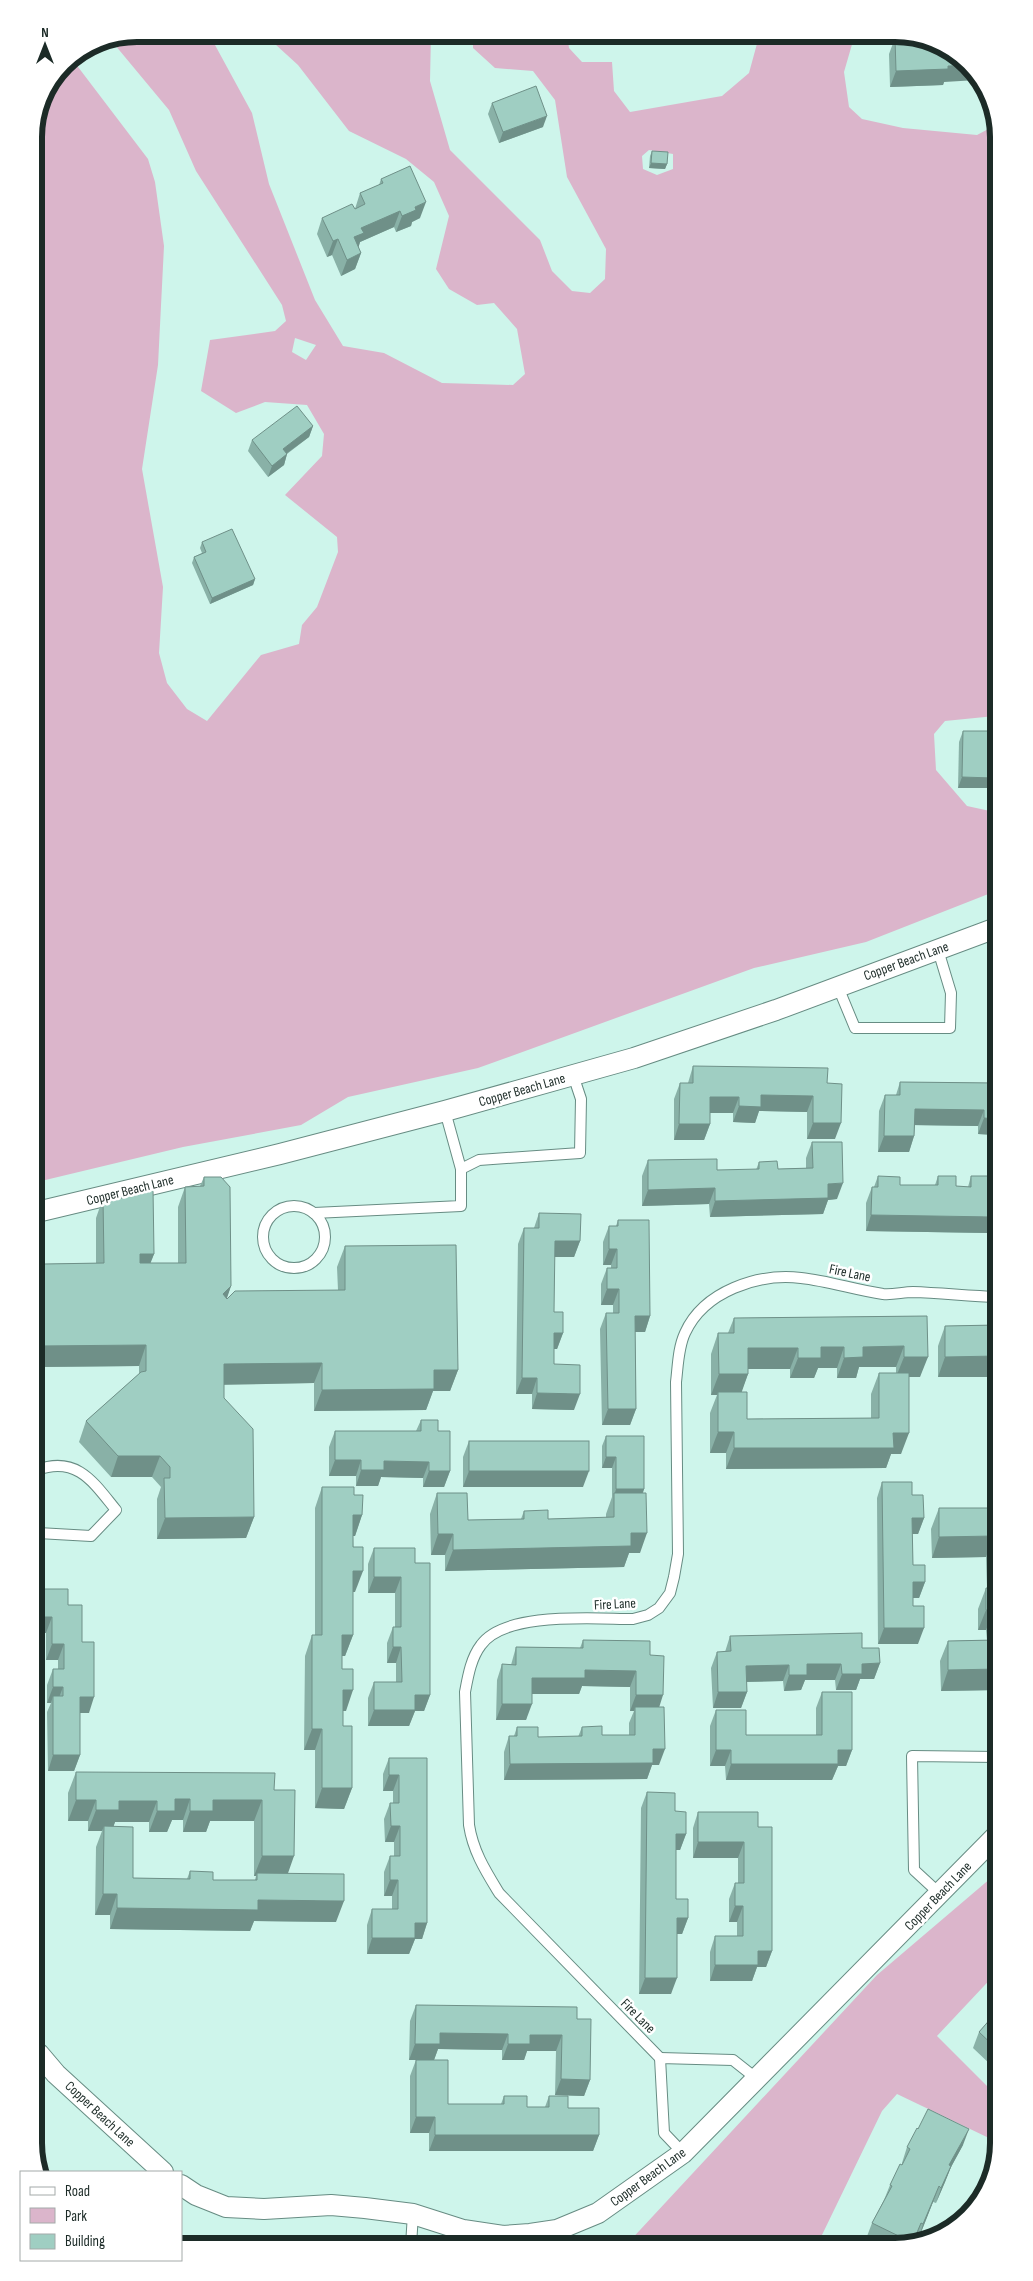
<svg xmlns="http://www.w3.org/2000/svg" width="1033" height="2281" font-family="'Sofia Sans Condensed',sans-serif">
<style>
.green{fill:#dbb5cb;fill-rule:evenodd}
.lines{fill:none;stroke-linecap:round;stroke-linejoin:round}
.service-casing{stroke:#678c83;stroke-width:12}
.minor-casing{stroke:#678c83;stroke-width:22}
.service{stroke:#fff;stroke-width:10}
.minor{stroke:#fff;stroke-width:20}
.wall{fill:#89b1a7;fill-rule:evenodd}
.shaded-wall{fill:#6f9088}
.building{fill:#9fcec2;stroke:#6f9088}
.labels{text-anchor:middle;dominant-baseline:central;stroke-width:5;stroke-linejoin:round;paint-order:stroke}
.street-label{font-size:14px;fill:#1c2b27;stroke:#fff}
.rim{fill:none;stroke:#1c2b27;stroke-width:6}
</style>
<rect width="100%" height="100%" fill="#cef5eb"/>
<g class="green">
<path d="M137,34H209L252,113L269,184L315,300L343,346L384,353L442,383L513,385L525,374L517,329L494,303L477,305L449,289L436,269L449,216L434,182L406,159L349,131L298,65L264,34H431L430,81L450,150L540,240L552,271L572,291L590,293L605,279L606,249L567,177L555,100L533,71L495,68L473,48V34H567L569,48L582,62H612L614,91L630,112L722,96L749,73L758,40L757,34H855L844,72L849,107L862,119L903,128L977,135L994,126L995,716L945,721L934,734L936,770L967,806L990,811L996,809V891L866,942L754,968L478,1068L348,1097L301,1125L183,1147L37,1182L34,131C40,105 48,75 72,59L148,159L155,182L164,246L158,365L142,469L163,587L159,653L167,683L187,709L207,721L261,655L299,644L302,625L317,607L338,552L337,537L285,495L322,456L324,434L307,405L265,402L236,413L201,391L210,340L275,331L286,321L282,305L196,171L169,110L110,39ZM649,150L673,154V169L657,175L643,169L642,156ZM295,338L316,345L306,360L292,352Z"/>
<path d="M998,1872L999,1970L937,2036L999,2098V2115L991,2139L897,2094L882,2111L821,2237L832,2242L627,2244L877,1975Z"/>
</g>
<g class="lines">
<defs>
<g id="service">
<path d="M838,987L855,1028H950L951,993L938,950"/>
<path d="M445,1111L461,1169L479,1160L580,1153L581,1099L573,1075"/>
<circle cx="294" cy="1237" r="31"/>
<path d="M314,1213L461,1206V1169"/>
<path d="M37,1470C77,1455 94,1483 116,1510L91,1536L38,1533"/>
<path d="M940,1894L914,1870L912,1756L998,1757"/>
<path d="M660,2058L499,1893C485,1870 473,1851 469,1825L465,1692C468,1676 471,1658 481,1645C505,1611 594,1619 633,1619L648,1615L659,1608L670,1593L674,1577L678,1554L676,1382C678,1366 678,1348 685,1333C704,1291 758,1273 801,1278C829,1281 855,1290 883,1294C893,1295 903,1292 913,1292C941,1293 969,1296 997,1297"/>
<path d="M683,2153L664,2133L660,2058L733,2060L757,2079"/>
<path d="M411,2245L413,2214"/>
</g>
<g id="minor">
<path d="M37,1212L280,1154L445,1111L634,1058L776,1010L996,928"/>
<path d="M39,2054L56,2074L163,2172"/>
<path d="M181,2185L196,2195L226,2207L264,2209L331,2205L365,2208L413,2214L463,2230L503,2236L530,2234L557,2230L598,2213L683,2153L998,1834"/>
</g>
</defs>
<use href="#service" class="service-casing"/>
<use href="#minor" class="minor-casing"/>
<use href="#service" class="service"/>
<use href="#minor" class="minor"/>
</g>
<g class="wall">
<path d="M676,34H699L677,40Z"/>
<path d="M895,38L944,82L943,85L890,87L889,54Z"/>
<path d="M492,103L543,127L499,143L488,114Z"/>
<path d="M652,151L667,164L665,169L649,168L650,156Z"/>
<path d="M381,179L420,218L412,222L411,226L396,232L394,227L360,242L358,248L361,253L355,269L341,276L332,255L327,257L317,234L322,218L355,209L360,193L379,185Z"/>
<path d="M313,426L309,437L287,454L284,465L268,477L248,451L252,440Z"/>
<path d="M202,542L255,579L253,585L210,604L192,563L194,557L202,553L200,548Z"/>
<path d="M963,731L993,769V778L989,788H958L959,742Z"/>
<path d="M693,1066L827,1083L835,1139H807V1112L759,1111L755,1123L733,1122V1113H710V1124L704,1140H674V1099L680,1083H688Z"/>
<path d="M900,1082L996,1083V1135L978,1134V1126L915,1125L914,1136L909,1152H878L879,1111L885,1095H896Z"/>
<path d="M812,1142L837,1199L828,1200L823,1214L710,1217L709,1204L642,1206V1176L648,1160L717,1170H756L759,1162L778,1169L806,1168V1158Z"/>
<path d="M878,1176L900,1185H935L938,1176L956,1186L968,1187L971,1176L988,1233L866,1231V1203L872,1187H874Z"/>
<path d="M204,1177L231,1286L226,1299L338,1290L337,1267L345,1246L458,1370L450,1391H433L426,1410L314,1411V1383L224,1384V1398L254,1517L246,1538L157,1539V1499L161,1487L152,1477H111L79,1442L86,1421L139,1374V1366L37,1367V1282L44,1264L96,1263V1218L103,1198H120L123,1189L154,1254L150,1263H178V1207L185,1187L200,1186Z"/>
<path d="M539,1213L580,1241L574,1257H554V1312L563,1333L557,1349H554V1364L574,1410L532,1409V1394H516L518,1244L524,1228H534Z"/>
<path d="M618,1220L650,1316L645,1332H635L636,1409L630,1425H602L600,1329L606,1313H613V1305H601V1284L607,1268H611V1265H603V1242L609,1226H616Z"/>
<path d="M927,1316L920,1377H909L901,1454H891L886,1468L726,1469V1453H710V1413L717,1395H711V1354L718,1333H728L734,1318ZM859,1367H896V1373H879L871,1394V1418L747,1419L741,1392L748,1374V1369H790V1378H814L818,1368H837V1378H856Z"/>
<path d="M997,1325V1377H938V1346L945,1326Z"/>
<path d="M997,1400V1470H996V1402Z"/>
<path d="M421,1420L438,1431L450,1471L444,1487H423V1478L381,1477L378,1486H356V1476H329V1447L335,1431H416Z"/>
<path d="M606,1436L644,1489L643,1493L640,1553H629L624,1567L445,1571V1555H431L430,1514L437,1493L468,1520L521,1519L524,1511L548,1519L606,1518V1514L612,1497V1468H602V1446Z"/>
<path d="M469,1441L583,1487H463V1457Z"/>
<path d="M882,1482L912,1495L924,1518L918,1534H912L913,1565L925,1582L919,1598H913V1606L918,1644H878L877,1498Z"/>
<path d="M322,1487L354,1495L362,1515L355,1536H353L355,1592H353V1635L345,1656H342V1669L346,1711H343V1726L352,1788L344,1809L315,1808V1750H304L305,1656L312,1635H315V1508Z"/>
<path d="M939,1508H998V1690L941,1691L940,1661L948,1641L987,1640L986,1630H978V1609L986,1588H987L986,1557L932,1558L931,1529Z"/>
<path d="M374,1548L415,1563L430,1695L424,1711H415L409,1726H368V1698L374,1682H396V1663H387V1643L393,1627H395V1593H368V1564Z"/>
<path d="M38,1589L68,1605L82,1642L89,1713H80V1755L74,1771H48L47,1712L51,1703H47V1685L53,1669H58V1660H46V1633H38Z"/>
<path d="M730,1636L862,1648L880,1663L874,1679H860L856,1690H836L835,1680H805L801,1690L784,1691L783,1681L746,1682L747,1692L741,1708H713L711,1668L717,1652H725Z"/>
<path d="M583,1640L650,1655L659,1707V1765H652L647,1779L504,1780V1752L509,1736H514L517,1727L538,1737H578L582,1727L602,1735H629V1723L634,1711H630V1687L582,1686L579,1694H532L526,1720H496L497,1680L502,1664L511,1665L516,1647L580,1648Z"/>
<path d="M822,1692L852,1750L846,1766H838L832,1780H726L725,1766H710V1726L716,1710L746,1735H816V1708Z"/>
<path d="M389,1758H427V1923L422,1939H415L409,1954H367V1925L372,1909H392V1896H384V1872L390,1856H394V1842H385L384,1819L390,1803H393V1791H383V1774Z"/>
<path d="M76,1772L274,1790L288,1873L336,1922L254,1921L250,1931L110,1929V1915H95L96,1847L102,1831H88V1821H68V1793ZM172,1820H183V1832H206L210,1821H254V1876H256L255,1880H213L190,1871L187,1879L133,1878L113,1827L115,1822H149V1832H167Z"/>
<path d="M647,1792L675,1811L686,1834L680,1850H676V1899L688,1918L682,1934H677L671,1994H639L641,1808Z"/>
<path d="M698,1812L758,1827L772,1951L766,1967H757L752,1981H710V1952L715,1936H737V1922H729V1899L735,1883H738V1858H693V1828Z"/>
<path d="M416,2005L577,2019L590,2080L584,2096L555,2095L556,2051H527L524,2060H502V2050L438,2049L434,2060L448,2104H501L504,2096L527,2107H545L549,2096L568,2108L599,2135L593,2151H429V2133H410V2076L416,2060H409L410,2021Z"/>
<path d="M999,2009V2079L990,2071L992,2066L973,2048L979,2032Z"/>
<path d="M963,2145L951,2167L945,2182L936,2203L933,2202L918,2240L916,2239L914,2242H873L866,2239L872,2223L884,2200L890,2185L902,2164V2163L907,2147Z"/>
</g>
<g class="shaded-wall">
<path d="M680,34H699L677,40Z"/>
<path d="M966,65L977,80L944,82L943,85L890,87L896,71L948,66Z"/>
<path d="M547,116L543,127L499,143L503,132Z"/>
<path d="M651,163L667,164L665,169L649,168Z"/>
<path d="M426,202L420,218L412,222L411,226L396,232L402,216L415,207Z"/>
<path d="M400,211L394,227L360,242L358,249L354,237L361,228Z"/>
<path d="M338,239L332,255L327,257L333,241Z"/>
<path d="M361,253L355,269L341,276L347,260Z"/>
<path d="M313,426L309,437L279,459L283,449Z"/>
<path d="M287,454L284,465L268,477L272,466Z"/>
<path d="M255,579L253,585L210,604L212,598Z"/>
<path d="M994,758H995V769L990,768Z"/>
<path d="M962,777L993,778L989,788H958Z"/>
<path d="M761,1095L813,1096L807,1112L759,1111L755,1123L733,1122L739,1106Z"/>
<path d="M710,1097H739L733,1113H704Z"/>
<path d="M915,1109L984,1110L978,1126L909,1125Z"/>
<path d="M984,1118L996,1119V1135L978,1134Z"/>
<path d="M813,1123H841L835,1139H807Z"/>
<path d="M679,1124H710L704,1140H674Z"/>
<path d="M884,1136H914L909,1152H878Z"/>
<path d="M843,1183L837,1199L828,1200L823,1214L710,1217L715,1201L828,1184Z"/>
<path d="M715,1188L709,1204L642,1206L648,1190Z"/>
<path d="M871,1215L994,1217L988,1233L866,1231Z"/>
<path d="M555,1241H580L574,1257H549Z"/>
<path d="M609,1249H617L611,1265H603Z"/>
<path d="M140,1254H154L146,1275H133Z"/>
<path d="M231,1286L224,1307L223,1294Z"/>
<path d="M607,1289H619L613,1305H601Z"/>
<path d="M635,1316H650L645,1332H629Z"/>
<path d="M554,1333H563L557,1349H548Z"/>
<path d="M146,1345L139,1366L37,1367V1346Z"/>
<path d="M904,1346L896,1367H859L856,1378H837L844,1358L863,1347Z"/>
<path d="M821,1347H844L837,1368H818L814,1378H790L798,1358Z"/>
<path d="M748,1348H798L790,1369H741Z"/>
<path d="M997,1356V1377H938L945,1357Z"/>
<path d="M904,1357H928L920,1377H896Z"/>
<path d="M322,1363L314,1383L216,1385L224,1364Z"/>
<path d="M434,1370H458L450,1391H433L426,1410L314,1411L322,1390Z"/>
<path d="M719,1374H748L741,1394L718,1392L717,1395H711Z"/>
<path d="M522,1378H537L532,1394H516Z"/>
<path d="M537,1393L580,1394L574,1410L532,1409Z"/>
<path d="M608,1409H636L630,1425H602Z"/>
<path d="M718,1432H734L726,1453H710Z"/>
<path d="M893,1433H909L901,1454H891L886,1468L726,1469L734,1448Z"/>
<path d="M118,1456H160L152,1477H111Z"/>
<path d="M606,1457H616L612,1468H602Z"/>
<path d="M335,1460H361L356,1476H329Z"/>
<path d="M384,1461L429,1462L423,1478L381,1477L378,1486H356L361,1470Z"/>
<path d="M429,1471H450L444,1487H423Z"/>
<path d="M469,1471H589L583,1487H463Z"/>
<path d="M616,1489H644L640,1500L614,1496Z"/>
<path d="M353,1515H362L355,1536H345Z"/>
<path d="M254,1517L246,1538L157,1539L165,1518Z"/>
<path d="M912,1518H924L918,1534H906Z"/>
<path d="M631,1533H647L640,1553H629L624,1567L445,1571L453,1550Z"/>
<path d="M438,1534H453L445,1555H431Z"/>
<path d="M994,1536L986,1557L932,1558L939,1537Z"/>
<path d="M353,1571H363L355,1592H346Z"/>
<path d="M374,1577H401L395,1593H368Z"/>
<path d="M913,1582H925L919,1598H907Z"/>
<path d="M986,1610H994L986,1630H978Z"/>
<path d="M38,1617H52L46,1633H38Z"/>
<path d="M884,1628H924L918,1644H878Z"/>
<path d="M342,1635H353L345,1656H335Z"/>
<path d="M52,1644H64L58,1660H46Z"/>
<path d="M393,1647H401L396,1663H387Z"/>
<path d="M880,1663L874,1679H860L856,1690H836L842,1674L862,1664Z"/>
<path d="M807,1664H841L835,1680H805L801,1690L784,1691L789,1675Z"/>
<path d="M789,1665L783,1681L740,1682L746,1666Z"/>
<path d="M998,1669V1690L941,1691L948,1670Z"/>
<path d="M585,1670L636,1671L630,1687L582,1686L579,1694H526L532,1678Z"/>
<path d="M53,1687H63L57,1703L53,1696L51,1703H47Z"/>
<path d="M343,1690H353L346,1711H336Z"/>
<path d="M718,1692H747L741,1708H713Z"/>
<path d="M415,1695H430L424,1711H415L409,1726H368L374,1710Z"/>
<path d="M636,1695H663L658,1711L635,1707L634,1711H630Z"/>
<path d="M80,1697H94L89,1713H74Z"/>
<path d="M502,1704H532L526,1720H496Z"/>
<path d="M312,1729H322L315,1750H304Z"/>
<path d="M653,1749H665L659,1765H652L647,1779L504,1780L510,1764Z"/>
<path d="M716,1750H731L725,1766H710Z"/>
<path d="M838,1750H852L846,1766H838L832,1780H726L731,1764Z"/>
<path d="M53,1755H80L74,1771H48Z"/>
<path d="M389,1775H399L393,1791H383Z"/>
<path d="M322,1788H352L344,1809L315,1808Z"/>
<path d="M175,1799H190L183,1820H172L167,1832H149L157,1811Z"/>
<path d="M76,1800H96L88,1821H68Z"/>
<path d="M213,1800H262L254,1821H210L206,1832H183L190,1811Z"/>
<path d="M119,1801H157L149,1822H115L112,1831L104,1826L102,1831H88L96,1810Z"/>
<path d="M391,1826H400L394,1842H385Z"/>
<path d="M676,1834H686L680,1850H671Z"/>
<path d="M698,1842H744L738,1858H693Z"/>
<path d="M262,1856H294L287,1876L257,1873L256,1876H254Z"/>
<path d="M390,1880H398L392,1896H384Z"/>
<path d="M103,1894H117L110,1915H95Z"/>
<path d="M258,1900L344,1901L336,1922L254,1921L250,1931L110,1929L117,1908Z"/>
<path d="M735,1906H743L737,1922H729Z"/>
<path d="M677,1918H688L682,1934H672Z"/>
<path d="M415,1923H427L422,1939H415L409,1954H367L372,1938Z"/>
<path d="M758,1951H772L766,1967H757L752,1981H710L715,1965Z"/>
<path d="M645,1978H677L671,1994H639Z"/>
<path d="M440,2033L508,2034L502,2050L438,2049L434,2060H409L415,2044Z"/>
<path d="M530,2035H562L556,2051H527L524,2060H502L508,2044Z"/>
<path d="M561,2079L590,2080L584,2096L555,2095Z"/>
<path d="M416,2117H435L429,2133H410Z"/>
<path d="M969,2129L963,2145L951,2167L945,2182L936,2203L949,2165Z"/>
<path d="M435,2135H599L593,2151H429Z"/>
<path d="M939,2186L933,2202L918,2240L923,2224Z"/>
<path d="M921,2223L914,2242H913Z"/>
</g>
<g class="building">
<path d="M895,38H913L959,55L966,65L948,66V69L896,71Z"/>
<path d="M536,86L547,116L503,132L492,103Z"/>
<path d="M652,151L668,152L667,164L651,163Z"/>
<path d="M410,166L426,202L415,207L416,210L402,216L400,211L361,228L364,233L354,237L361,253L347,260L338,239L333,241L322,218L352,204L355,209L365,204L360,193L383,183L381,179Z"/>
<path d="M297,406L313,426L283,449L287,454L272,466L252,440Z"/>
<path d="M232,529L255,579L212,598L194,557L206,552L202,542Z"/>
<path d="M963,731H995V758H994L993,778L962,777Z"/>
<path d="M693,1066L828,1068L827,1083L842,1084L841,1123H813V1096L761,1095V1107L739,1106V1097H710V1124H679L680,1083H693Z"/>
<path d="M900,1082L996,1083V1119L984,1118V1110L915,1109L914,1136H884L885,1095H900Z"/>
<path d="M812,1142H842L843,1183L828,1184V1198L715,1201V1188L648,1190V1160L717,1159V1170L759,1169V1162L777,1161L778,1169L813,1168Z"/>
<path d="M878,1176L900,1177V1185H938V1176H956V1186L971,1187V1176H995L994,1217L871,1215L872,1187H878Z"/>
<path d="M204,1177H221L230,1187L231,1286L223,1294L227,1299L235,1291L345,1290V1246L456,1245L458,1370H434V1389L322,1390V1363L224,1364V1398L253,1429L254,1517L165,1518L164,1478H170V1467L160,1456H118L86,1421L141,1372L146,1371V1345L37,1346V1307L44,1300V1264L104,1263L103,1198H123V1189H153L154,1254H140V1263H186L185,1187L204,1186Z"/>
<path d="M539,1213L581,1214L580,1241H555L554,1312H563V1333H554V1364L580,1365V1394L537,1393V1378H522L524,1228H539Z"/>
<path d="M618,1220H649L650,1316H635L636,1409H608L606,1313H619V1289H607V1268H617V1249H609V1226H618Z"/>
<path d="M927,1316L928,1357H904V1346L863,1347V1357L844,1358V1347H821V1358H798V1348H748V1374H719L718,1333H734V1318Z"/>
<path d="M997,1325V1356L945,1357V1326Z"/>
<path d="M879,1373H909V1433H893L894,1448H734V1432H718V1392H747V1419L879,1418Z"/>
<path d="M421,1420H438V1431H450V1471H429V1462L384,1461V1470H361V1460H335V1431H421Z"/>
<path d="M606,1436H644V1489H616V1457H606Z"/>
<rect x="469" y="1441" width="120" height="30"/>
<path d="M882,1482H912V1495H923L924,1518H912L913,1565H925V1582H913V1606H924V1628H884Z"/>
<path d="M322,1487H354V1495H363L362,1515H353V1547H363V1571H353V1635H342V1669H353V1690H343V1726H352V1788H322V1729H312V1635H322Z"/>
<path d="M437,1493H467L468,1520L524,1519V1511L548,1510V1519L614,1517V1493H646L647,1533H631V1546L453,1550V1534H438Z"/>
<path d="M939,1508H998V1669L948,1670V1641L995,1640L994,1610H986V1588H995L994,1536L939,1537Z"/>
<path d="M374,1548H415V1563H430V1695H415V1710H374V1682H402L401,1647H393V1627H401V1577H374Z"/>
<path d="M38,1589H68V1605H82V1642H94V1697H80V1755H53V1696H63V1687H53V1669H64V1644H52V1617H38Z"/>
<path d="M862,1633V1648H879L880,1663L862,1664V1674H842L841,1664H807V1675H789V1665L746,1666L747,1692H718L717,1652L731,1651L730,1636Z"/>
<path d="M583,1640L650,1641V1655L664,1656L663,1695H636V1671L585,1670V1678H532V1704H502V1664L516,1665V1647L583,1648Z"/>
<path d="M822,1692H852V1750H838V1764H731V1750H716V1710H746V1735H822Z"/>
<path d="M635,1707H664L665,1749H653V1763L510,1764L509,1736H517V1727H538V1737L582,1736V1727L602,1726V1735H635Z"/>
<path d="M389,1758H427V1923H415V1938H372V1909H398V1880H390V1856H400V1826H391L390,1803H399V1775H389Z"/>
<path d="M76,1772L275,1773L274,1790H295L294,1856H262V1800H213V1811H190V1799H175V1811H157V1801H119V1810H96V1800H76Z"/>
<path d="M647,1792L675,1793V1811L686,1812V1834H676V1899H688V1918H677V1978H645Z"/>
<path d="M698,1812H758V1827H772V1951H758V1965H715V1936H743V1906H735V1883H744V1842H698Z"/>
<path d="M104,1826L133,1827V1878L190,1879V1871L213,1872V1880H257V1873L344,1874V1901L258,1900V1910L117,1908V1894H103Z"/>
<path d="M416,2005L577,2007V2019H591L590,2080L561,2079L562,2035H530V2044H508V2034L440,2033V2044H415Z"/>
<path d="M999,2009V2051L979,2032Z"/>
<path d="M999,2052V2058L996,2055Z"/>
<path d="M416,2060H448V2104H504V2096H527V2107H549V2096H568V2108H599V2135H435V2117H416Z"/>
<path d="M928,2109L969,2129L949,2165L951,2166L941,2188L939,2186L923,2224L921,2223L913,2242H911L872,2223L892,2186L890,2185L900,2164L902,2165L910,2149L907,2147L917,2128L918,2129Z"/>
</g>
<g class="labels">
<g class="street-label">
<text transform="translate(906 961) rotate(-20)">Copper Beach Lane</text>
<text transform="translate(522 1090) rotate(-16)">Copper Beach Lane</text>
<text transform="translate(130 1190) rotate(-14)">Copper Beach Lane</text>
<text transform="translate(850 1273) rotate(12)">Fire Lane</text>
<text transform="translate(615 1604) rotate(-3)">Fire Lane</text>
<text transform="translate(938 1896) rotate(-46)">Copper Beach Lane</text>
<text transform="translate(638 2016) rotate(45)">Fire Lane</text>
<text transform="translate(100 2114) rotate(43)">Copper Beach Lane</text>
<text transform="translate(648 2177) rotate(-36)">Copper Beach Lane</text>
</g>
</g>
<path d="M0 0H1033V2281H0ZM137 42H895A95 95 0 0 1 990 137V2143A95 95 0 0 1 895 2238H137A95 95 0 0 1 42 2143V137A95 95 0 0 1 137 42Z" fill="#fff" fill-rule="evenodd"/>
<path class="rim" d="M137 42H895A95 95 0 0 1 990 137V2143A95 95 0 0 1 895 2238H137A95 95 0 0 1 42 2143V137A95 95 0 0 1 137 42Z"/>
<rect x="20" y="2171" width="162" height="90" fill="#ffffff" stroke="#a4aaa9"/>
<rect x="30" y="2187" width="25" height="8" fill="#ffffff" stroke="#a4aaa9"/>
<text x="65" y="2196" font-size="15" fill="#1c2b27">Road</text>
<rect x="30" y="2208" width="25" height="15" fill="#dbb5cb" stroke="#a4aaa9"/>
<text x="65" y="2221" font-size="15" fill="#1c2b27">Park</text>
<rect x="30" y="2234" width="25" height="15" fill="#9fcec2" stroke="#a4aaa9"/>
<text x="65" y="2246" font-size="15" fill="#1c2b27">Building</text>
<g transform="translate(45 45)" stroke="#ffffff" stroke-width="4" paint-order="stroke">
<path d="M0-4L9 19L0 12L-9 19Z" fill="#1c2b27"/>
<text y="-8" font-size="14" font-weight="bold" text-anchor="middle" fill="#1c2b27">N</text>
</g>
</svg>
